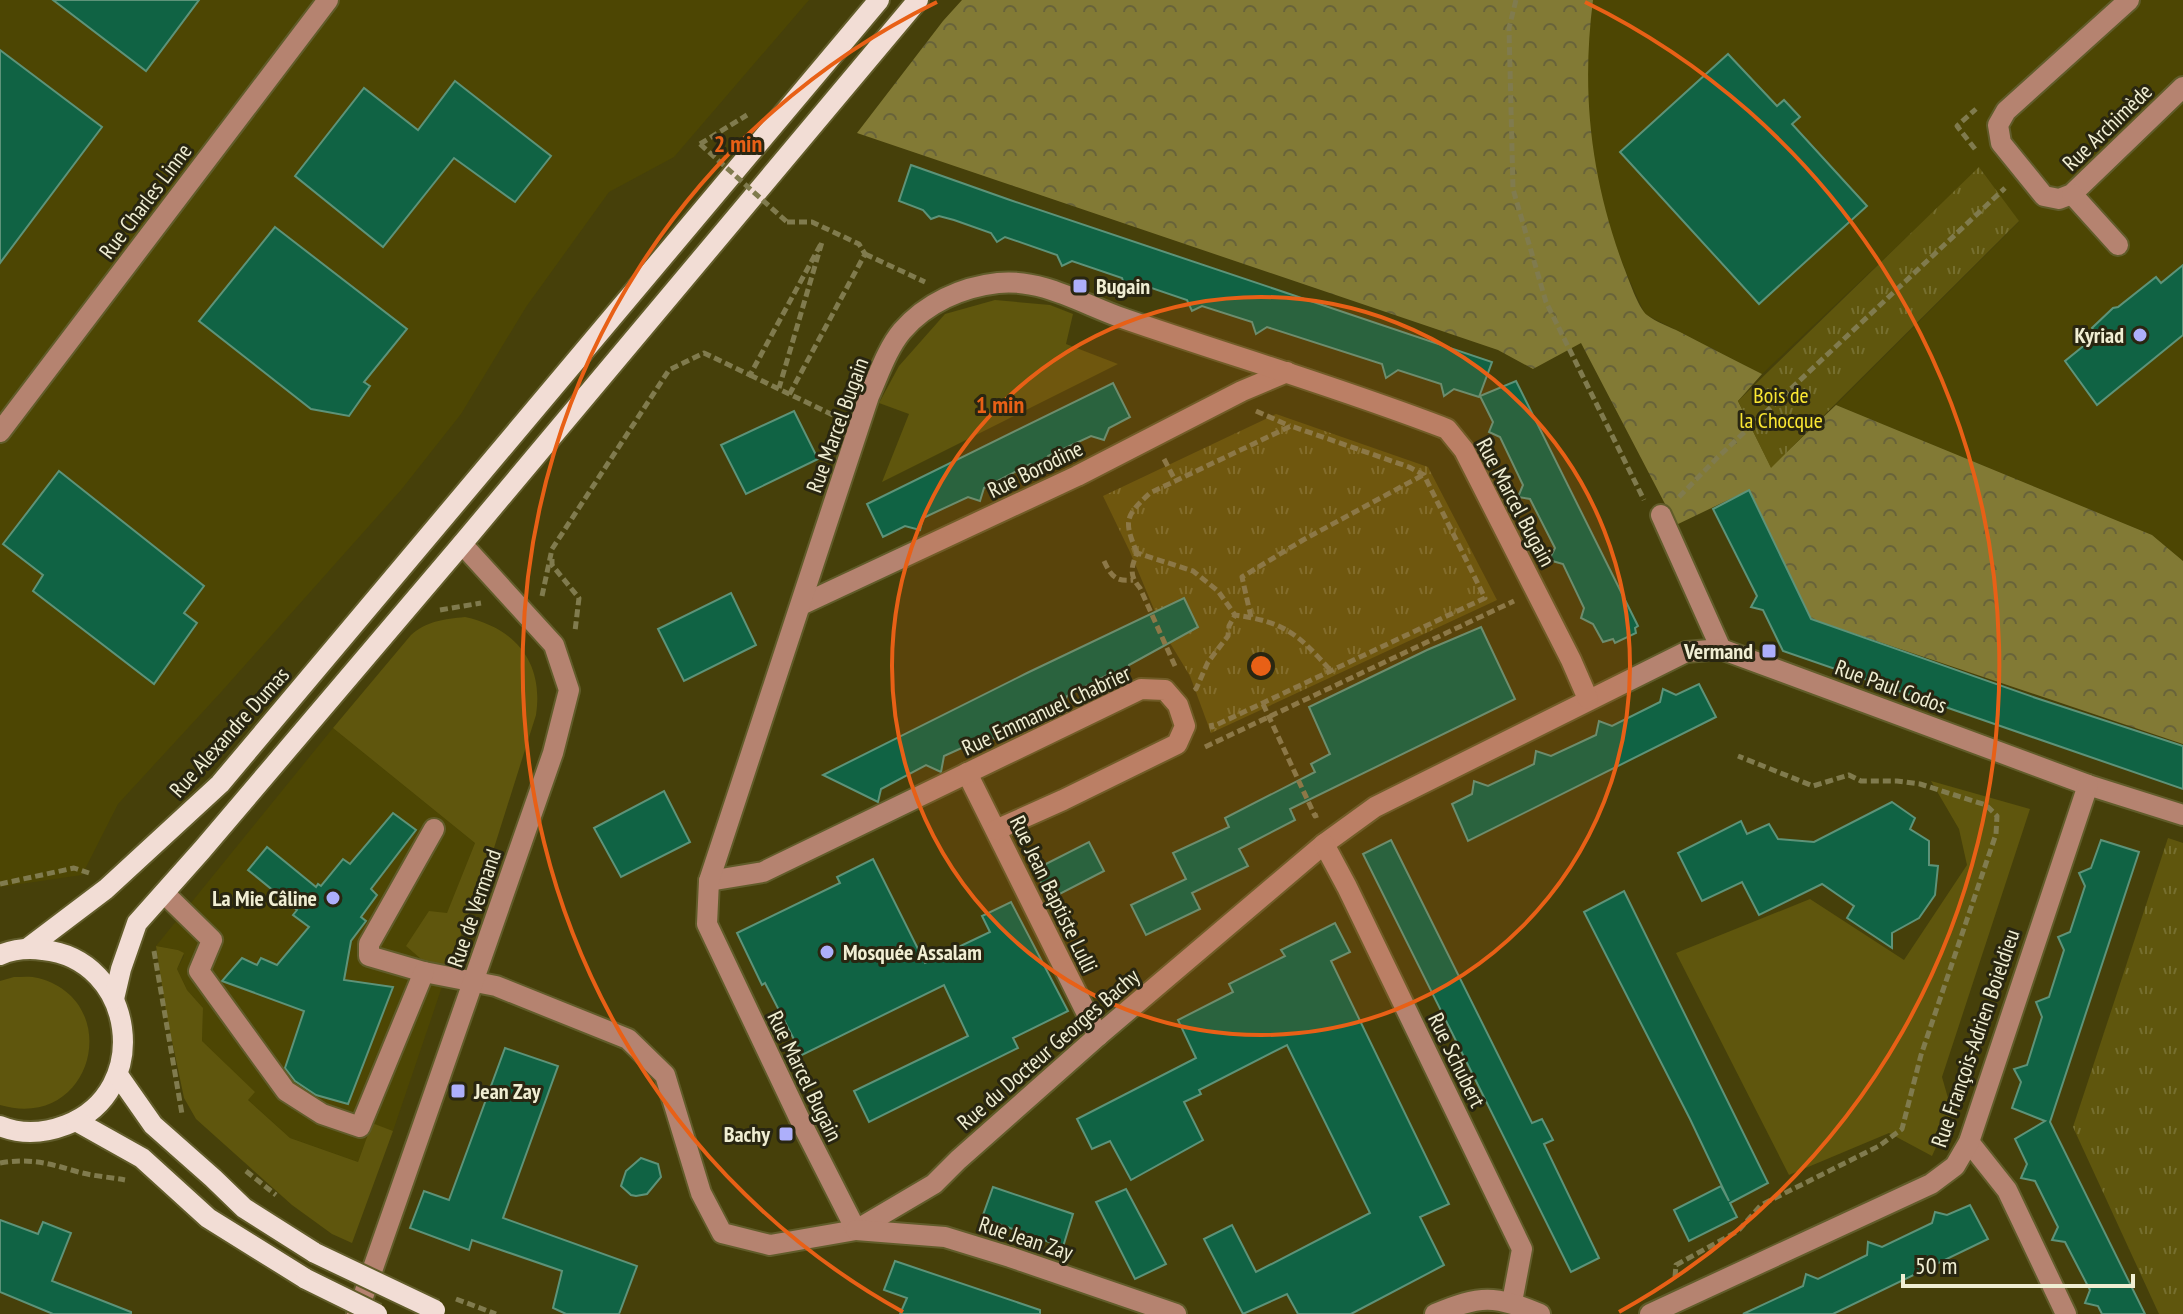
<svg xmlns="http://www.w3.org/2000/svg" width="2183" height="1314" font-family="'PT Sans Narrow',sans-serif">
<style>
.built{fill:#4d4603}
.grass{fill:#5f560d}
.forest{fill:url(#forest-crowns)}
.park{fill:url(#park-tufts)}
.building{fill:#106344;stroke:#5d9379;stroke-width:2}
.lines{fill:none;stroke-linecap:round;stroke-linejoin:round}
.minor-casing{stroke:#615c2a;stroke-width:24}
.major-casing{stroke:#615c2a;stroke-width:24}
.path{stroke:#807b4e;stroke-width:5;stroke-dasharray:8 4;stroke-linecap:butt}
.minor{stroke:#b58370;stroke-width:20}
.major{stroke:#f2ddd5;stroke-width:20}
.major-bridge-casing{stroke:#615c2a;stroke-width:24;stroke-linecap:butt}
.path-bridge{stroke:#807b4e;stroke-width:5;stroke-dasharray:8 4;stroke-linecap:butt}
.major-bridge{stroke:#f2ddd5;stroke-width:20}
.ring{fill:none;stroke:#e86016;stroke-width:4}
.poi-dot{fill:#adaffb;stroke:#292611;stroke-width:3}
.labels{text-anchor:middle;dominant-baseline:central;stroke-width:6;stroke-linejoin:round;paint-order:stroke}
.street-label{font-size:22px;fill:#f0eed3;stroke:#292611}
.poi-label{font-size:22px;font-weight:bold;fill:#f0eed3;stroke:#292611;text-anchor:end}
.park-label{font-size:22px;fill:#fbe732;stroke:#292611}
.centre{fill:#e86016;stroke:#292611;stroke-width:4}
.ring-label{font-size:24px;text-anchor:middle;font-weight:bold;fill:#e86016;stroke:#292611;stroke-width:6;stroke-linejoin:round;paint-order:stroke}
</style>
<defs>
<pattern id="forest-crowns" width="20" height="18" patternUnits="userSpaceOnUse" patternTransform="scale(2)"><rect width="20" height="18" fill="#827a35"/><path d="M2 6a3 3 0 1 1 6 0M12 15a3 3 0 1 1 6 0" fill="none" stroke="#68633a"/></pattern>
<pattern id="park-tufts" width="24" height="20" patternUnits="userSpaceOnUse" patternTransform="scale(2)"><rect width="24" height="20" fill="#5f560d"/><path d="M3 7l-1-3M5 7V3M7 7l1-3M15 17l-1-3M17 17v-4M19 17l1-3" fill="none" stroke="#766f2f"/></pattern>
</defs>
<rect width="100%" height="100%" fill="#46400a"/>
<g class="built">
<path d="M0,0H809L674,157L609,192L526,307L461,414L401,490L222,691L118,804L82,875L0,887Z"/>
<path d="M1593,0H2183V561L2152,535L1836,405L2019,222L1980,168L1762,374L1645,314L1628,277L1613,238L1601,198L1593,157L1588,116L1587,74L1589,34Z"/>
<path d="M333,728L475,843L447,914L448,969L393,1131L372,1124L358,1162L290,1138L247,1099L254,1092L202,1041L203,1008L187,990L177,969L184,956L178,950L156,946Z"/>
</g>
<g class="grass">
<path d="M995,300L1050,305L1073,314L1066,344L1118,364L882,482L909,414L879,403L899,366L945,314Z"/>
<path d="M465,617C515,628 544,662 536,715L494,848L448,969L428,965L406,946L429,911L447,913L475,843L333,728L411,635C427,621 444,619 465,617Z"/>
<path d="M1931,781L2030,809L1942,1077L1952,1112L1932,1156L1889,1133L1789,1175L1676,953L1810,899L1904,960L1967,865L1959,829Z"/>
<path d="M156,946L178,950L184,953L177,969L187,990L203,1008L202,1041L255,1092L248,1100L290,1138L358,1162L372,1123L393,1131L352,1243L332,1234L292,1205L196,1119L184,1098L166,1012Z"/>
<path d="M14,977C22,977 31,976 38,978C126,1001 93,1132 0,1105V981Z"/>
</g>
<path class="forest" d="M962,0H1593C1581,94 1591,177 1623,265C1628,277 1638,308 1647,315C1656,322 1670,327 1680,332C1707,346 1734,360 1762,374L1738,401L1771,467L1836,405L2152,535L2183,561V744L1811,619L1749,490L1676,525L1581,343L1533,369L1498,350L857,133L943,21Z"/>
<g class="park">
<path d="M1979,167L2019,221L1771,468L1738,401Z"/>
<path d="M1276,414L1428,467L1497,600L1211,733L1190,676L1164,633L1130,552L1103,496Z"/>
<path d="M2168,838L2183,843V1314H2159L2073,1127Z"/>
</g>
<g class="building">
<path d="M53,0H199L146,71Z"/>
<path d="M0,50L102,127L0,263Z"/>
<path d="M1728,54L1777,106L1784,100L1800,117L1792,124L1867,206L1759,304L1620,152Z"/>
<path d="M455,81L551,156L515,202L454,158L383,247L295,176L364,88L418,130Z"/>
<path d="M911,165L1010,200L1492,362L1479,397L1454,389L1444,396L1441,384L1398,370L1386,378L1382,364L1267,327L1256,334L1252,322L1202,306L1192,311L1187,300L1137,283L1126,289L1122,278L1072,261L1062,266L1057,255L1005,237L997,242L991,233L954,220L939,216L931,219L923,210L899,201Z"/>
<path d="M275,227L407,329L364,382L370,386L349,416L311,409L199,321Z"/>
<path d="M2183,265V335L2097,405L2065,361L2097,335L2092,328L2113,308L2118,307L2156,277L2161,283Z"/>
<path d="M1516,381L1638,626L1635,628L1636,633L1615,643L1613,639L1603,642L1593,624L1581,618L1584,608L1563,564L1549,560L1555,548L1530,499L1518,497L1523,485L1500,437L1489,432L1493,422L1480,396Z"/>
<path d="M1113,383L1130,417L1109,428L1104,440L1091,436L1048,456L1043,470L1030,464L984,488L980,501L968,497L923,518L920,530L905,526L883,537L867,504Z"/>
<path d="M794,411L818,459L746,494L721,445Z"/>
<path d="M59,471L204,586L184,613L197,623L154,684L33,591L43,575L3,544Z"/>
<path d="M1749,490L1811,619L2036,698L2183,746V789L1783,651L1763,610L1751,607L1757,596L1713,509Z"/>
<path d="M731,593L756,645L684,681L658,629Z"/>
<path d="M1184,598L1198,627L1129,665L1125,678L1113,672L1067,696L1062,710L1049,704L1005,727L1000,741L988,736L944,756L941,772L926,765L881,789L878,802L823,775L1027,673Z"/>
<path d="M1481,627L1515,699L1290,809L1295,820L1239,849L1248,866L1192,893L1200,909L1146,935L1131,905L1186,879L1173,853L1229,827L1225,818L1315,772L1311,764L1330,754L1309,707L1427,650Z"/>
<path d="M1699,684L1716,717L1468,841L1452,804L1472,794L1474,781L1488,786L1534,764L1536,751L1551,756L1596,735L1599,721L1612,726L1660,702L1663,689L1676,695Z"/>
<path d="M664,791L690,842L621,877L594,828Z"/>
<path d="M1892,802L1915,818L1910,829L1929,841V865L1938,866L1935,895L1919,918L1892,933V948L1847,918L1854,906L1822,884L1759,915L1742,882L1702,901L1678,853L1741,821L1747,834L1769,824L1778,839L1814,842Z"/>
<path d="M393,813L416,830L371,889L377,895L361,917L366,921L351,941L344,980L393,987L348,1104L316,1095L295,1081L285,1068L304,1011L222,981L242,958L257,965L261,958L277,965L309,927L293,915L297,910L248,870L267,847L316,887L318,884L321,886L343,859L350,864Z"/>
<path d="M1391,840L1532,1123L1542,1119L1553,1140L1544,1144L1599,1258L1571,1272L1363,854Z"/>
<path d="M2101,840L2139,852L2050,1122L2145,1314H2102L2098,1306L2085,1303L2090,1290L2065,1242L2052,1240L2058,1227L2035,1181L2021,1178L2027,1164L2015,1139L2045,1121L2012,1108L2021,1082L2014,1069L2027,1065L2042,1017L2036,1002L2049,997L2064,950L2058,937L2070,932L2085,886L2079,873L2091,868Z"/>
<path d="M1089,842L1104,871L1050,899L1034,870Z"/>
<path d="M873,859L925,963L990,932L982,916L1011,902L1068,1011L1013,1038L1018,1048L869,1122L854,1091L968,1036L944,985L802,1055L765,983L762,985L737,933L840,883L837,877Z"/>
<path d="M1624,891L1768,1183L1730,1203L1737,1217L1689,1241L1674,1210L1721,1186L1729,1201L1690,1119L1584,912Z"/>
<path d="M1335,923L1350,952L1331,961L1449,1204L1420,1217L1444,1265L1351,1314H1298L1287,1294L1243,1314L1204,1239L1232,1225L1256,1272L1370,1213L1287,1045L1199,1090L1201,1094L1184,1102L1203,1140L1131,1180L1110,1141L1092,1149L1077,1119L1196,1058L1178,1020L1233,992L1229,984L1285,956L1281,950Z"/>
<path d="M505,1048L558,1066L503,1218L637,1266L619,1314H566L553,1308L562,1271L472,1240L469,1250L410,1228L424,1191L449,1200Z"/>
<path d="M641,1158L658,1164L661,1177L647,1194L636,1196L631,1195L621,1186L626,1171Z"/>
<path d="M993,1187L1073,1214L1063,1247L982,1218Z"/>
<path d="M1126,1189L1166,1264L1135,1279L1096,1202Z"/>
<path d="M1970,1205L1988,1239L1833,1314H1743L1803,1286L1806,1274L1818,1279L1867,1255L1868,1242L1882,1247L1932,1223L1935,1212L1947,1215Z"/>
<path d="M0,1220L38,1234L43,1222L71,1233L52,1281L131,1312V1314H53L0,1292Z"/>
<path d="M895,1261L1040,1310V1314H900L907,1298L884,1290Z"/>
</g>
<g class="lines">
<defs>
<g id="minor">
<path d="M2129,0L2006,111L1998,125L2001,143L2044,196L2059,199L2072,194L2183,87"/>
<path d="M2072,194L2118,245"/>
<path d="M0,432L328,0"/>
<path d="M1661,515L1721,649"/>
<path d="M801,605L1077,476L1242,391L1287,372"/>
<path d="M967,773L1098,1036"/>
<path d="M434,829L369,944V956L424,972L496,986L628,1039L665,1075L701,1193L722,1233L770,1245L856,1230L934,1184L958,1160L1098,1036L1324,844L1375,807L1686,652L1721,649L2088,785L2183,815"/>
<path d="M1324,844L1347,887L1522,1249L1512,1302"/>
<path d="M709,881L763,872L1141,689L1165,690L1178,705L1185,726L1177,744L1063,800L996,830"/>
<path d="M164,893L212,940L199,971L286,1091L322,1114L360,1127L424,972"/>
<path d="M1969,1142L2007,1190L2066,1314"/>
<path d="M856,1230L801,1122L707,924L709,881L869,396C879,374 887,349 902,331C926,303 962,287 998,283C1042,278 1084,305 1125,319C1232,356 1341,388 1447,429L1464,450L1571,660L1588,699"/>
<path d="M856,1230L945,1237L1010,1257L1176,1314"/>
<path d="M357,1314L553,753L569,690L554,645L462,544"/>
<path d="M1435,1314C1480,1295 1495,1295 1540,1314"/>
<path d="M1650,1314L1931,1184L1955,1166L1969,1142L2088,785"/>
</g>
<g id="major">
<path d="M28,948L106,889L220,784L879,0"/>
<path d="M0,955C14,949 28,948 43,950C135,959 154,1091 66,1125C45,1133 22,1135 0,1126"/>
<path d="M114,999L121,969L137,923L202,850L462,544L918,0"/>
<path d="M118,1075L153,1125L213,1178L244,1208L315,1253"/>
<path d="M76,1121L142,1158L208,1218L306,1279"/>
</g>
</defs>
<use href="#minor" class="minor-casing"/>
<use href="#major" class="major-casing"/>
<g class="path">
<path d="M1516,0L1509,28L1513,189L1546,302L1644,500"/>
<path d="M700,144L747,115"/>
<path d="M1975,149L1957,126L1976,109"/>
<path d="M787,222H812L859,244L865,254L789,395"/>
<path d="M865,254L925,282"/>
<path d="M750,375L839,418"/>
<path d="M1256,411L1290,426"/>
<path d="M1164,459L1175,480"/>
<path d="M1679,497L1718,457L2005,188"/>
<path d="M552,549L669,370L704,353L750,375L822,242L779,388"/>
<path d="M1137,553C1124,521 1124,517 1150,493L1291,426L1409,467L1424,475L1485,598L1212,727L1211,723"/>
<path d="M552,559V565L579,598L575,631"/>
<path d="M1104,561C1111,576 1116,582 1133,580"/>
<path d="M542,596L552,549"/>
<path d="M440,610L481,603"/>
<path d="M1251,617L1242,577L1303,540L1423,475"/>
<path d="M1175,666L1140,588C1129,575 1131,568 1137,553L1193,571L1218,591L1235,615C1285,622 1298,634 1331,671"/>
<path d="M1195,687L1196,689L1208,662L1228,636L1229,626L1235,615"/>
<path d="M1263,704L1315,816L1318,815"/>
<path d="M1205,747L1514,601"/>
<path d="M0,884L74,868L89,873"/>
<path d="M154,951L182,1114"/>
<path d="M0,1163C29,1158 48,1163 75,1171C91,1176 109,1177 125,1180"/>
<path d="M246,1171L276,1195"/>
<path d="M1675,1277L1676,1265L1738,1231L1761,1205L1879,1146L1902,1129L1921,1055L1996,834L1997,816L1986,805L1920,784L1897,781H1861L1849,775L1813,786L1738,756"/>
<path d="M456,1299L496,1314"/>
</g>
<use href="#minor" class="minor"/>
<use href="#major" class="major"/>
<defs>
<g id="major-bridge">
<path d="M315,1253L435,1310"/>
<path d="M306,1279L377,1314"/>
</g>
</defs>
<use href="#major-bridge" class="major-bridge-casing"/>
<path class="path-bridge" d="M700,144L787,222"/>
<use href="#major-bridge" class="major-bridge"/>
</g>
<circle cx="1261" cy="666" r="369" fill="#e86016" fill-opacity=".12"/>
<g class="ring">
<circle cx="1261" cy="666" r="369"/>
<path d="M903 1312A739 739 0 0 1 937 2M1585 2A739 739 0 0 1 1619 1312"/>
</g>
<g class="poi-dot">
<rect x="1072" y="278" width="16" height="16" rx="4"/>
<circle cx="2140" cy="335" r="8"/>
<rect x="1761" y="643" width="16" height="16" rx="4"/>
<circle cx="333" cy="898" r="8"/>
<circle cx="827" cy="952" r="8"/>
<rect x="450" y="1083" width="16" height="16" rx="4"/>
<rect x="778" y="1126" width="16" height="16" rx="4"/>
</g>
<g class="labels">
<g class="street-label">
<text transform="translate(2107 127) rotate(-44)">Rue Archimède</text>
<text transform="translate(145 201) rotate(-53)">Rue Charles Linne</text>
<text transform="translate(837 425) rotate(-70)">Rue Marcel Bugain</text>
<text transform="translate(1035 469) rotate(-26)">Rue Borodine</text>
<text transform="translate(1516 502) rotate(62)">Rue Marcel Bugain</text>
<text transform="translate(1891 686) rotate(20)">Rue Paul Codos</text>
<text transform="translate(1046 710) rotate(-25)">Rue Emmanuel Chabrier</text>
<text transform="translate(229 732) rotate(-48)">Rue Alexandre Dumas</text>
<text transform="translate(1054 894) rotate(64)">Rue Jean Baptiste Lulli</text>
<text transform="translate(474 908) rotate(-71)">Rue de Vermand</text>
<text transform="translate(1975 1038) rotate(-71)">Rue François-Adrien Boieldieu</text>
<text transform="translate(1048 1049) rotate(-41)">Rue du Docteur Georges Bachy</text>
<text transform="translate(1457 1060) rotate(64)">Rue Schubert</text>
<text transform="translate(805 1076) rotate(64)">Rue Marcel Bugain</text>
<text transform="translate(1026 1238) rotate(18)">Rue Jean Zay</text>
</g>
<g class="poi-label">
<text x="1096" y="286" text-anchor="start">Bugain</text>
<text x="2124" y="335">Kyriad</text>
<text x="1753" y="651">Vermand</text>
<text x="317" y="898">La Mie Câline</text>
<text x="843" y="952" text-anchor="start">Mosquée Assalam</text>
<text x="474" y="1091" text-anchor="start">Jean Zay</text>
<text x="770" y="1134">Bachy</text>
</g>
<g class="park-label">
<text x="1781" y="395">Bois de<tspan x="1781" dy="25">la Chocque</tspan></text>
</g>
</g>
<circle cx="1261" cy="666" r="12" class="centre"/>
<g class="ring-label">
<text x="738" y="152">2 min</text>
<text x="1000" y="413">1 min</text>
</g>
<path d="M1903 1274v12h230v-12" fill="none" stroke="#f0eed3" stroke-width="4"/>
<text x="1915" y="1274" font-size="24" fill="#f0eed3" stroke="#292611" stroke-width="6" paint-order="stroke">50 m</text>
</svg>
